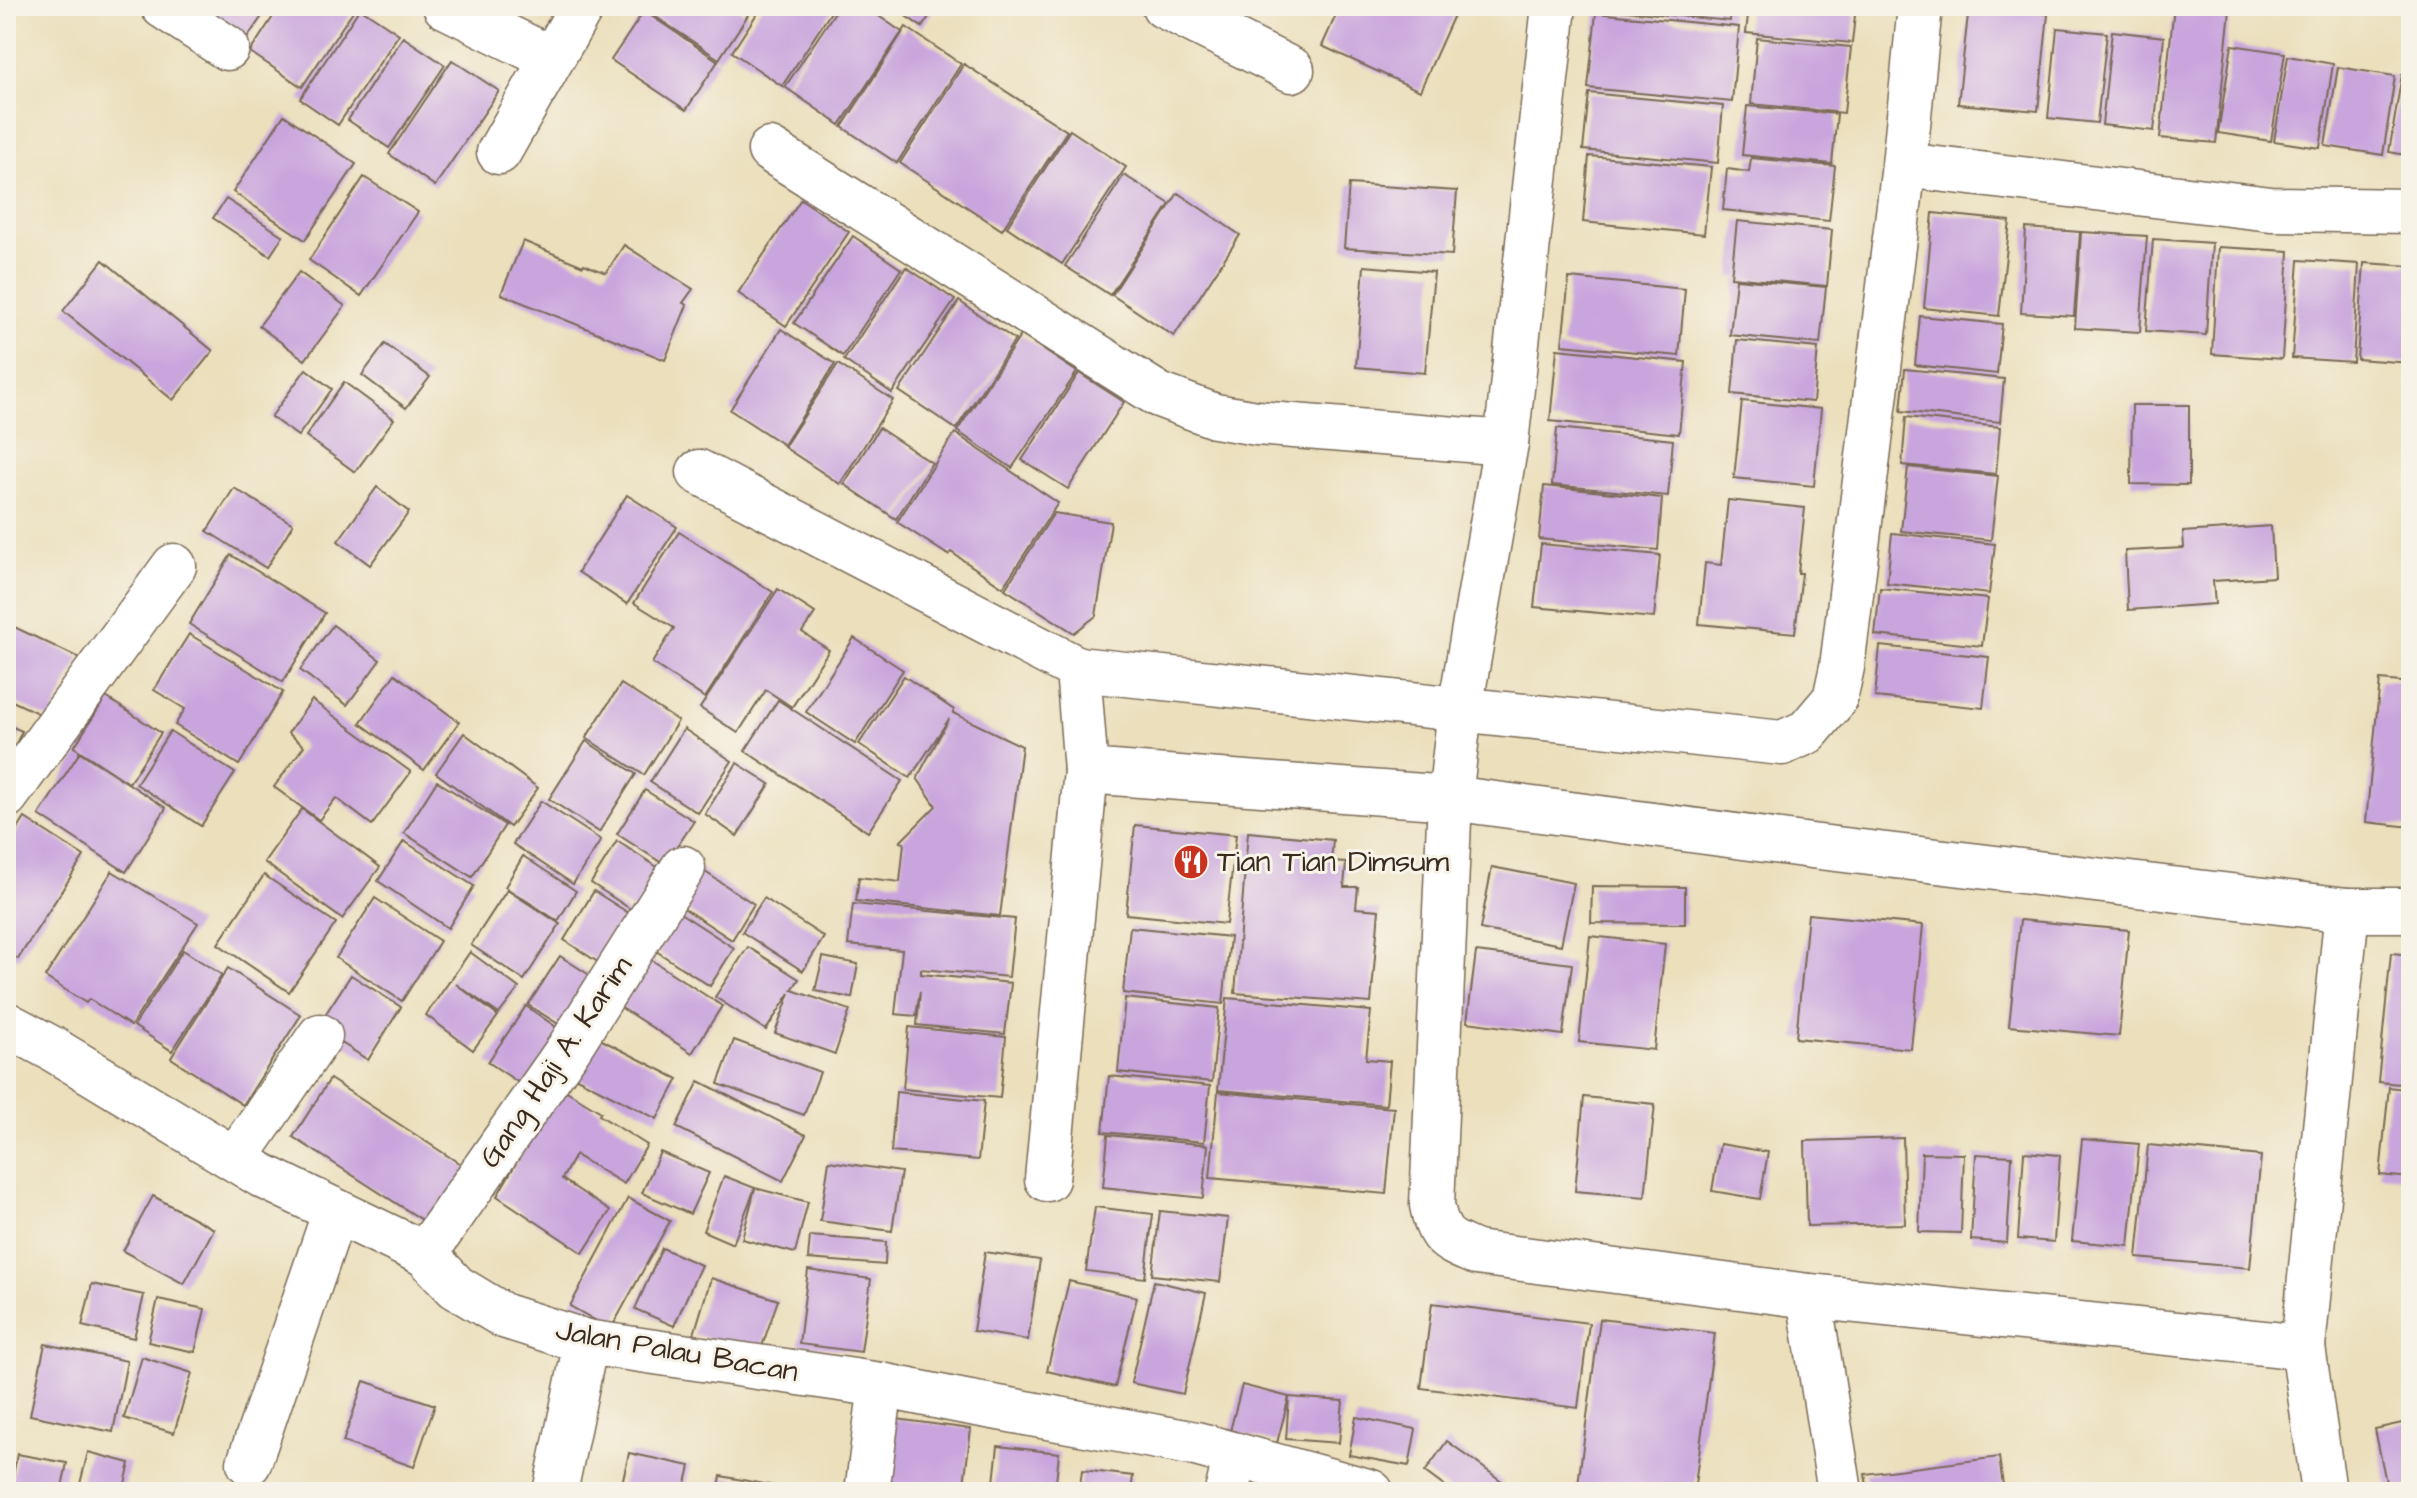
<svg xmlns="http://www.w3.org/2000/svg" width="2417" height="1498" font-family="'Architects Daughter',sans-serif">
<style>
.building{fill:#c9a5dd}
.lines{fill:none;stroke-linecap:round;stroke-linejoin:round}
.minor-casing{stroke:#796955;stroke-width:47}
.minor{stroke:#fff;stroke-width:44}
.labels{text-anchor:middle;dominant-baseline:central;stroke-width:6;stroke-linejoin:round;paint-order:stroke}
.poi-label{font-size:30px;fill:#3b2a1e;stroke:#f7f3e8;text-anchor:start}
.street-label{font-size:30px;fill:#3b2a1e;stroke:#f7f3e8}
</style>
<rect width="100%" height="100%" fill="#f7f3e8"/>
<filter id="ink" filterUnits="userSpaceOnUse"><feTurbulence type="fractalNoise" baseFrequency=".0125" numOctaves="2"/><feDisplacementMap in="SourceGraphic" scale="16" xChannelSelector="R" yChannelSelector="G"/><feConvolveMatrix kernelMatrix="1 2 1 2 8 2 1 2 1" color-interpolation-filters="sRGB"/></filter>
<filter id="wash" filterUnits="userSpaceOnUse"><feTurbulence type="fractalNoise" baseFrequency=".006" numOctaves="4" result="noise"/><feDisplacementMap in="SourceGraphic" scale="32" xChannelSelector="R" yChannelSelector="G"/><feGaussianBlur stdDeviation="1.8" result="paint"/><feColorMatrix in="noise" values="0 0 0 0 0 0 0 0 0 0 0 0 0 0 0 0 0 1.4 0 .05"/><feComposite in="paint" operator="in"/></filter>
<g filter="url(#wash)">
<rect width="100%" height="100%" fill="#ebdfbc"/>
<g id="blocks">
<g class="building">
<path d="M201,6H269L247,38Z"/>
<path d="M280,6H345L353,11L302,87L250,52Z"/>
<path d="M646,6H734L748,15L719,59L644,9Z"/>
<path d="M762,6H835L782,86L732,52Z"/>
<path d="M839,6H864L902,32L840,125L785,87Z"/>
<path d="M891,6H936L922,27Z"/>
<path d="M1340,6H1458L1420,91L1322,46Z"/>
<path d="M1596,6H1731L1730,21L1596,8Z"/>
<path d="M1749,6H1856L1852,43L1746,33Z"/>
<path d="M1969,6L2048,14L2038,111L1958,104Z"/>
<path d="M2174,6L2230,10L2216,143L2160,138Z"/>
<path d="M360,8L399,34L338,125L300,99Z"/>
<path d="M644,11L718,61L686,110L611,60Z"/>
<path d="M1596,13L1739,27L1732,102L1588,88Z"/>
<path d="M906,27L961,64L897,163L842,127Z"/>
<path d="M2057,28L2107,33L2097,123L2048,118Z"/>
<path d="M2112,31L2164,37L2154,131L2102,125Z"/>
<path d="M403,37L445,65L389,148L348,120Z"/>
<path d="M1757,38L1851,47L1844,113L1751,104Z"/>
<path d="M2232,45L2285,53L2271,141L2218,133Z"/>
<path d="M2288,56L2333,64L2320,148L2274,141Z"/>
<path d="M452,60L499,91L435,186L389,154Z"/>
<path d="M964,64L1067,131L1002,230L900,163Z"/>
<path d="M2338,67L2395,76L2383,155L2325,146Z"/>
<path d="M2402,74L2411,75V156L2389,152Z"/>
<path d="M1589,93L1723,106L1718,163L1583,150Z"/>
<path d="M1747,106L1837,114L1832,164L1742,155Z"/>
<path d="M284,115L356,164L305,240L233,192Z"/>
<path d="M1070,130L1126,167L1062,264L1007,227Z"/>
<path d="M1589,156L1711,167L1704,234L1583,222Z"/>
<path d="M1751,158L1835,166L1829,221L1723,210L1727,169L1749,172Z"/>
<path d="M1124,175L1170,204L1110,295L1065,266Z"/>
<path d="M364,177L418,212L361,296L309,260Z"/>
<path d="M1349,184L1457,191L1452,255L1344,248Z"/>
<path d="M1178,193L1240,235L1174,336L1112,295Z"/>
<path d="M226,199L283,236L270,256L213,218Z"/>
<path d="M801,199L849,232L786,326L738,293Z"/>
<path d="M1933,213L2010,221L1999,316L1924,308Z"/>
<path d="M1737,221L1832,230L1827,286L1731,277Z"/>
<path d="M2026,228L2080,232L2074,316L2021,313Z"/>
<path d="M2081,232L2147,236L2140,332L2075,328Z"/>
<path d="M853,236L901,269L843,356L794,323Z"/>
<path d="M2153,239L2212,243L2206,335L2146,331Z"/>
<path d="M523,241L583,266L584,264L606,273L624,245L693,289L683,303L687,305L665,360L501,294Z"/>
<path d="M2218,247L2289,251L2282,359L2212,354Z"/>
<path d="M103,260L213,351L173,400L63,311Z"/>
<path d="M2299,260L2359,264L2353,362L2292,358Z"/>
<path d="M2364,263L2411,266V363L2357,359Z"/>
<path d="M1364,266L1434,272L1425,373L1356,367Z"/>
<path d="M906,267L955,300L892,393L844,360Z"/>
<path d="M299,272L345,306L305,360L259,326Z"/>
<path d="M1569,278L1685,289L1679,356L1562,345Z"/>
<path d="M1736,279L1826,287L1820,344L1730,335Z"/>
<path d="M959,301L1015,340L956,429L899,391Z"/>
<path d="M1920,316L2002,324L1997,374L1915,365Z"/>
<path d="M781,329L835,364L784,445L730,410Z"/>
<path d="M1021,335L1077,372L1012,468L957,431Z"/>
<path d="M1737,340L1818,348L1813,402L1732,394Z"/>
<path d="M385,344L430,377L406,408L362,375Z"/>
<path d="M1557,349L1686,362L1679,434L1550,421Z"/>
<path d="M838,364L893,400L840,484L784,447Z"/>
<path d="M306,369L332,389L298,436L271,417Z"/>
<path d="M1905,369L2004,379L2000,422L1901,411Z"/>
<path d="M1079,373L1124,402L1068,489L1022,460Z"/>
<path d="M344,382L394,419L355,472L306,436Z"/>
<path d="M1742,401L1821,409L1814,486L1734,478Z"/>
<path d="M2132,405H2189V485L2131,484Z"/>
<path d="M1906,417L2000,427L1996,474L1902,465Z"/>
<path d="M879,428L932,463L896,519L844,484Z"/>
<path d="M1557,428L1673,440L1668,496L1552,485Z"/>
<path d="M955,433L1058,503L1003,587L951,552L948,555L897,522Z"/>
<path d="M1908,467L1998,476L1991,540L1901,531Z"/>
<path d="M1544,486L1662,498L1658,550L1539,539Z"/>
<path d="M377,487L409,512L370,565L338,541Z"/>
<path d="M234,488L293,524L266,568L207,531Z"/>
<path d="M627,495L677,527L627,604L578,572Z"/>
<path d="M1728,500L1805,508L1798,573H1802L1795,633L1699,624L1705,563L1721,565Z"/>
<path d="M1054,513L1111,522L1096,616L1074,633L1005,589Z"/>
<path d="M2271,526L2274,577L2213,581L2215,604L2128,610L2125,551L2184,548L2183,532Z"/>
<path d="M679,532L773,592L705,698L652,663L674,628L634,603Z"/>
<path d="M1892,533L1995,544L1989,594L1887,583Z"/>
<path d="M1541,544L1660,555L1654,618L1534,607Z"/>
<path d="M231,555L325,613L283,682L189,624Z"/>
<path d="M1880,588L1988,599L1982,646L1875,635Z"/>
<path d="M778,589L815,613L802,632L829,650L792,707L766,690L738,733L700,708Z"/>
<path d="M6,623L79,658L50,719L6,698Z"/>
<path d="M333,625L380,660L347,705L300,670Z"/>
<path d="M189,634L283,692L239,765L175,725L185,709L154,690Z"/>
<path d="M854,638L903,670L855,744L806,712Z"/>
<path d="M1880,646L1989,657L1983,708L1875,697Z"/>
<path d="M395,674L459,722L424,770L360,723Z"/>
<path d="M904,676L954,710L953,713L1022,746L1000,916L856,901L859,877L900,882L904,843L900,842L936,806L917,778L949,719L910,778L859,744Z"/>
<path d="M2380,680L2411,683V827L2366,822Z"/>
<path d="M621,684L678,721L644,775L586,738Z"/>
<path d="M106,697L161,733L129,783L74,747Z"/>
<path d="M312,700L411,772L372,825L336,798L319,820L274,787L304,746L288,733Z"/>
<path d="M778,700L902,781L868,832L745,751Z"/>
<path d="M6,724L22,731L6,766Z"/>
<path d="M684,729L732,761L698,813L650,782Z"/>
<path d="M170,731L235,773L201,826L136,784Z"/>
<path d="M464,733L538,788L510,827L436,773Z"/>
<path d="M586,741L636,774L599,832L549,799Z"/>
<path d="M80,752L166,808L126,872L39,815Z"/>
<path d="M737,763L770,784L737,836L705,814Z"/>
<path d="M437,781L505,825L472,877L404,833Z"/>
<path d="M645,790L694,821L665,865L617,834Z"/>
<path d="M541,801L601,840L573,884L513,844Z"/>
<path d="M302,809L380,867L342,919L264,862Z"/>
<path d="M25,818L84,856L18,959L6,951V848Z"/>
<path d="M1135,825L1236,835L1226,924L1126,914Z"/>
<path d="M1248,832L1333,840L1331,862L1346,863L1344,887H1358L1356,908L1379,910L1371,1003L1235,993Z"/>
<path d="M404,841L474,886L448,928L378,881Z"/>
<path d="M617,841L662,870L635,912L591,883Z"/>
<path d="M523,856L576,891L558,921L505,887Z"/>
<path d="M1492,867L1574,883L1561,945L1480,929Z"/>
<path d="M699,868L754,904L732,940L676,903Z"/>
<path d="M112,871L198,923L131,1026L89,999L86,1003L45,977Z"/>
<path d="M264,875L336,923L289,992L218,944Z"/>
<path d="M1592,886L1685,887V924L1591,923Z"/>
<path d="M507,890L560,924L524,980L471,945Z"/>
<path d="M594,891L638,919L607,968L564,940Z"/>
<path d="M375,898L440,941L402,1001L336,958Z"/>
<path d="M764,898L824,937L803,971L742,932Z"/>
<path d="M853,904L1015,919L1009,977L921,969V974L1011,983L1005,1034L917,1025L920,991L916,1016L895,1014L902,950L848,945Z"/>
<path d="M677,911L734,948L710,986L653,949Z"/>
<path d="M1808,914L1923,925L1911,1049L1796,1038Z"/>
<path d="M2020,920L2129,930L2119,1036L2009,1026Z"/>
<path d="M1130,927L1230,937L1223,1004L1123,993Z"/>
<path d="M1590,936L1665,944L1654,1050L1579,1042Z"/>
<path d="M748,947L799,979L792,990L850,1010L835,1054L775,1033L790,993L766,1030L715,997Z"/>
<path d="M183,950L222,975L172,1051L134,1026Z"/>
<path d="M470,952L519,988L499,1014L456,984L498,1016L473,1050L426,1015Z"/>
<path d="M1476,952L1572,964L1563,1035L1467,1022Z"/>
<path d="M2391,953L2411,955V1085L2378,1082Z"/>
<path d="M560,956L599,981L568,1030L528,1005Z"/>
<path d="M647,957L722,1006L692,1053L617,1005Z"/>
<path d="M823,957L858,964L852,998L815,991Z"/>
<path d="M228,968L301,1015L243,1105L171,1058Z"/>
<path d="M351,975L401,1007L368,1060L317,1027Z"/>
<path d="M1125,998L1219,1008L1212,1082L1118,1072Z"/>
<path d="M1227,998L1371,1011L1366,1059L1390,1061L1386,1105L1218,1090Z"/>
<path d="M526,1006L569,1036L531,1091L488,1062Z"/>
<path d="M909,1027L1006,1037L1000,1098L903,1089Z"/>
<path d="M586,1032L678,1079L657,1119L565,1072Z"/>
<path d="M734,1040L820,1072L804,1115L718,1084Z"/>
<path d="M1109,1076L1210,1086L1204,1142L1103,1132Z"/>
<path d="M330,1079L471,1171L435,1228L293,1137Z"/>
<path d="M699,1081L806,1135L783,1181L676,1127Z"/>
<path d="M560,1087L601,1112L599,1115L647,1145L624,1184L575,1155L562,1179L610,1211L583,1253L497,1196Z"/>
<path d="M2389,1087L2411,1090V1178L2380,1175Z"/>
<path d="M896,1092L984,1101L978,1160L891,1152Z"/>
<path d="M1218,1092L1394,1108L1386,1194L1210,1178Z"/>
<path d="M1584,1097L1655,1104L1645,1197L1575,1191Z"/>
<path d="M1108,1135L1208,1145L1203,1198L1103,1187Z"/>
<path d="M1903,1138L1905,1224L1807,1226L1805,1141Z"/>
<path d="M2082,1139L2139,1144L2129,1246L2072,1241Z"/>
<path d="M1720,1144L1768,1152L1760,1199L1712,1191Z"/>
<path d="M2148,1145L2261,1156L2250,1268L2137,1258Z"/>
<path d="M660,1152L709,1173L690,1214L642,1193Z"/>
<path d="M2024,1152L2060,1155L2054,1242L2018,1239Z"/>
<path d="M1922,1153L1964,1154L1961,1233L1919,1232Z"/>
<path d="M1976,1154L2012,1156L2007,1243L1971,1240Z"/>
<path d="M829,1161L901,1172L892,1231L820,1221Z"/>
<path d="M724,1176L755,1188L733,1244L703,1231Z"/>
<path d="M755,1188L808,1202L795,1253L742,1239Z"/>
<path d="M153,1196L214,1229L184,1284L123,1251Z"/>
<path d="M628,1198L670,1221L611,1329L570,1306Z"/>
<path d="M1095,1207L1153,1214L1145,1278L1086,1271Z"/>
<path d="M1160,1211L1228,1218L1220,1282L1152,1275Z"/>
<path d="M810,1236L886,1242L885,1265L808,1259Z"/>
<path d="M662,1248L701,1265L674,1326L635,1309Z"/>
<path d="M985,1252L1040,1260L1028,1340L973,1331Z"/>
<path d="M808,1270L871,1279L861,1352L799,1344Z"/>
<path d="M711,1278L778,1300L759,1355L694,1334Z"/>
<path d="M1069,1281L1137,1297L1115,1387L1047,1371Z"/>
<path d="M1154,1281L1206,1293L1183,1394L1131,1383Z"/>
<path d="M92,1284L144,1295L134,1338L82,1326Z"/>
<path d="M158,1299L205,1309L195,1352L148,1342Z"/>
<path d="M1432,1303L1589,1323L1578,1408L1421,1388Z"/>
<path d="M1600,1319L1715,1333L1694,1492H1577Z"/>
<path d="M45,1344L127,1361L113,1432L30,1415Z"/>
<path d="M142,1357L192,1373L174,1433L124,1418Z"/>
<path d="M364,1381L435,1405L414,1467L343,1442Z"/>
<path d="M1242,1385L1289,1397L1277,1443L1230,1431Z"/>
<path d="M1289,1397L1343,1401L1339,1443L1286,1439Z"/>
<path d="M1356,1417L1416,1429L1409,1466L1349,1455Z"/>
<path d="M889,1418L971,1429L963,1492H880Z"/>
<path d="M2411,1421V1492H2388L2375,1429Z"/>
<path d="M1447,1441L1503,1482L1496,1492H1452L1425,1472Z"/>
<path d="M998,1446L1059,1453L1055,1492H993Z"/>
<path d="M88,1452L130,1463L123,1492H78Z"/>
<path d="M629,1453L690,1466L684,1492H620Z"/>
<path d="M17,1454L67,1463L61,1492H10Z"/>
<path d="M1999,1457L2004,1492H1868L1865,1474Z"/>
<path d="M1082,1470L1133,1476L1131,1492H1079Z"/>
<path d="M721,1476L791,1489L790,1492H718Z"/>
</g>
</g>
</g>
<g filter="url(#ink)">
<use href="#blocks" fill-opacity="0" stroke="#796955" stroke-width="2"/>
<g class="lines">
<defs>
<g id="minor">
<path d="M163,6L227,48"/>
<path d="M445,6L550,58"/>
<path d="M1164,6L1292,70"/>
<path d="M1554,6L1506,443L1460,709L1450,798L1432,1205C1439,1239 1446,1240 1476,1253L1809,1296L2303,1347"/>
<path d="M770,150L1159,395L1215,416L1257,423L1506,443"/>
<path d="M499,152L582,6"/>
<path d="M1904,165L2271,209L2411,211"/>
<path d="M699,472L1078,669L1086,771L1450,798L1811,846L2347,910H2411"/>
<path d="M1078,669L1782,743L1807,732L1835,699L1842,667L1904,165L1920,6"/>
<path d="M6,796L174,566"/>
<path d="M6,1024L51,1048L261,1175L425,1254L456,1287L504,1316L586,1342L881,1385L960,1401L1196,1444L1371,1492"/>
<path d="M235,1159L320,1036"/>
<path d="M1047,1179L1086,771"/>
<path d="M425,1254L569,1048L683,868"/>
<path d="M1809,1296L1840,1492"/>
<path d="M249,1463L335,1211"/>
<path d="M555,1492L586,1342"/>
<path d="M867,1492L881,1385"/>
<path d="M1227,1492L1236,1455"/>
<path d="M2324,1492L2303,1347L2347,910"/>
</g>
</defs>
<use href="#minor" class="minor-casing"/>
<use href="#minor" class="minor"/>
</g>
</g>
<defs>
<symbol id="restaurant-disc" viewBox="-11 -11 22 22"><circle r="9.5" fill="#c8321e" stroke="#f7f3e8"/><path d="M-5-6h1v4h1v-4h1v4h1v-4h1v5L-1.5 .5V6h-2V.5L-5-1ZM5-6V6H3V1.5H1.5Q1.5-4 5-6Z" fill="#fff"/></symbol>
</defs>
<g fill-rule="evenodd">
<use href="#restaurant-disc" x="1171" y="842" width="40" height="40"/>
</g>
<g class="labels">
<g class="poi-label">
<text x="1217" y="862">Tian Tian Dimsum</text>
</g>
<g class="street-label">
<text transform="translate(556 1062) rotate(-56)">Gang Haji A. Karim</text>
<text transform="translate(677 1351) rotate(10)">Jalan Palau Bacan</text>
</g>
</g>
<rect width="2417" height="1498" fill="none" stroke="#f7f3e8" stroke-width="32"/>
</svg>
